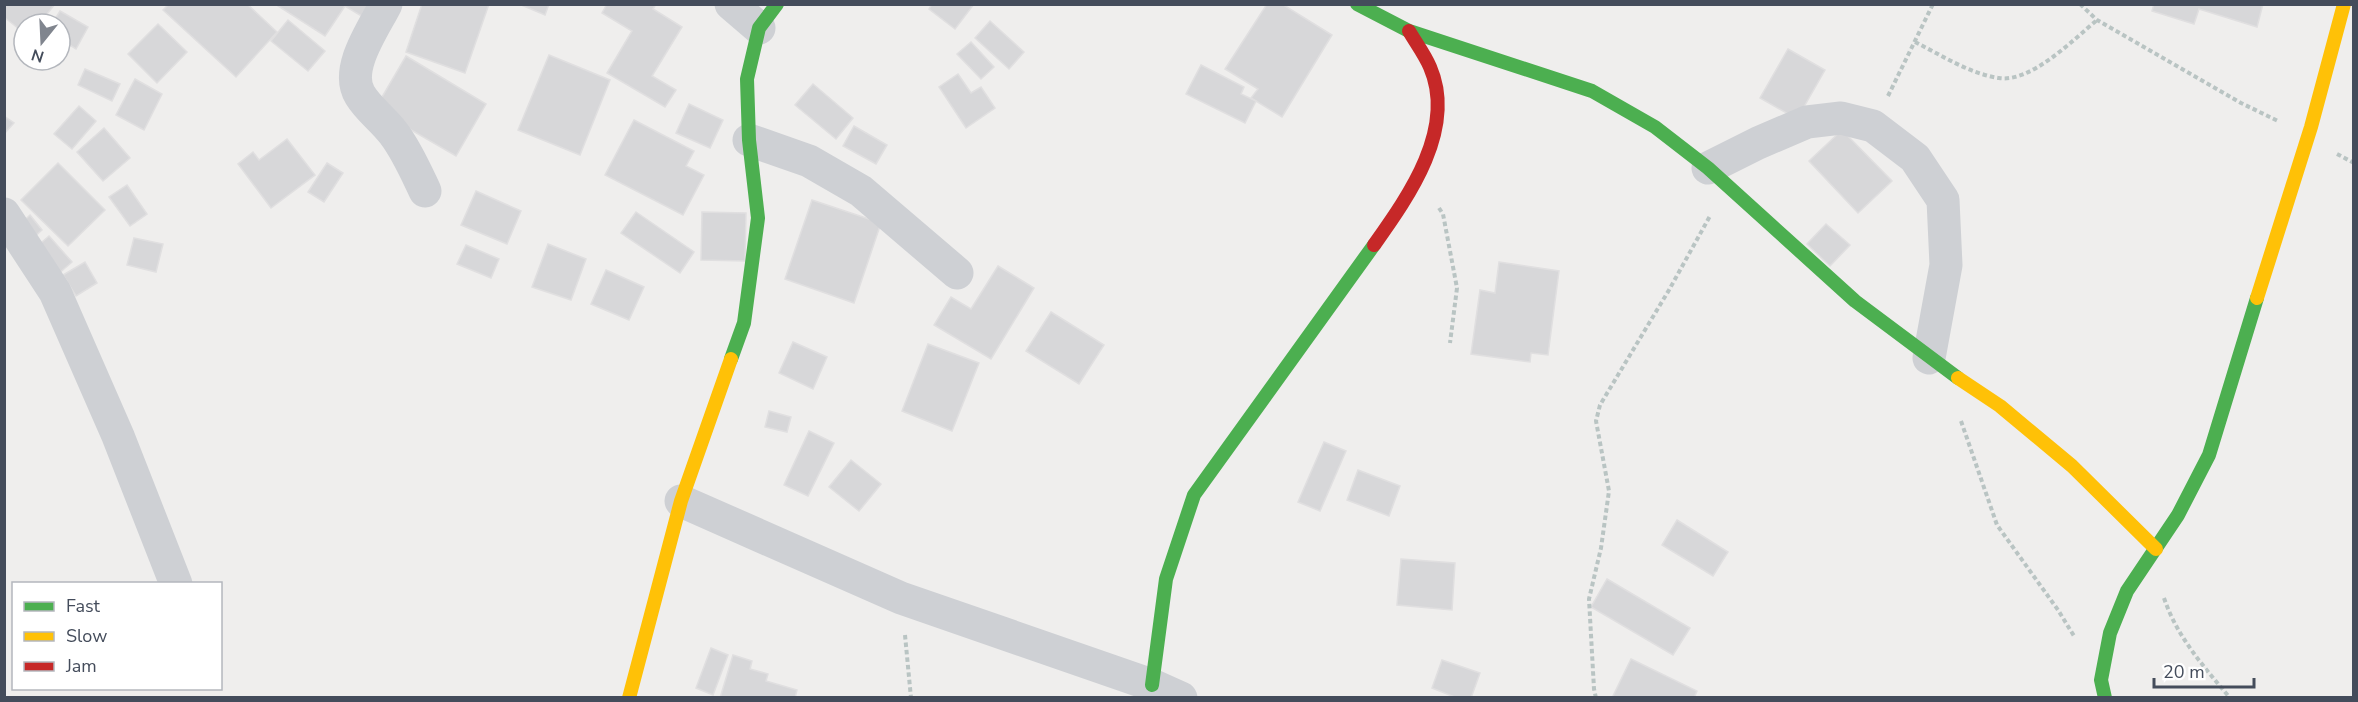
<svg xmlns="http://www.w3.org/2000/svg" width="2358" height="702" font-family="'Nunito Sans',sans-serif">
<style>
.building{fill:#d7d7d9;stroke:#e0dfe0;stroke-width:1.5}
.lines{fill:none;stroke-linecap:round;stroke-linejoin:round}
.path{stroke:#b9c4c3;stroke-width:4;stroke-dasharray:4.5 3;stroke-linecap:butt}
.street{stroke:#ced0d4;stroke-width:33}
.fast{stroke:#4caf50;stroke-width:14}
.slow{stroke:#ffc107;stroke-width:14}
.jam{stroke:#c62828;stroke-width:14}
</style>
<rect width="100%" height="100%" fill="#efeeed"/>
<g class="building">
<path d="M4,4H55L39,24H24V33L4,17Z"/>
<path d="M169,4H247L277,32L236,77L163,10Z"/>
<path d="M275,4H370L363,17L345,6L325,36Z"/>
<path d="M422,4H489L465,73L406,52Z"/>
<path d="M519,4H549L545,15Z"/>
<path d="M607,4H656L653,9L682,27L652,76L676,90L665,107L607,73L632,31L602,13Z"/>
<path d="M932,4H974L955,29L929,9Z"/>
<path d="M1267,4H1282L1332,35L1282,117L1251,98L1258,89L1225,69Z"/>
<path d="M2154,4H2263L2257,27L2199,9L2194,24L2152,11Z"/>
<path d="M60,11L88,27L76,49L60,39V24H52Z"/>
<path d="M288,20L325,51L308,71L271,41Z"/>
<path d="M990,21L1024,52L1009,69L975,38Z"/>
<path d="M158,24L187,52L157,83L128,54Z"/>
<path d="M971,42L994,67L981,79L957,54Z"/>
<path d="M1788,49L1825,70L1797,119L1760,98Z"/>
<path d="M549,55L610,80L580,155L518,130Z"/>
<path d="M406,56L486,104L456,156L375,109Z"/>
<path d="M1201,65L1244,87L1241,94L1256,101L1245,123L1186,94Z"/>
<path d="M85,69L120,84L112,101L78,85Z"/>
<path d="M958,74L971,93L981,87L995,108L966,128L939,87Z"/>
<path d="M135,79L162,94L144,130L116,115Z"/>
<path d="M813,84L853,118L836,139L795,105Z"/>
<path d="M689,104L723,120L710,148L676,133Z"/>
<path d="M79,106L96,121L72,149L54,134Z"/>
<path d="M4,116L14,123L4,134Z"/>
<path d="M634,120L694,151L686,166L704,175L683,215L605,175Z"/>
<path d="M854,126L887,145L876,164L843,146Z"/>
<path d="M104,128L130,158L103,181L77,152Z"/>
<path d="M1842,130L1892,181L1858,213L1809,161Z"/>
<path d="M287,139L315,175L271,208L238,164L253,152L259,160Z"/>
<path d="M58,163L105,210L68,246L21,200Z"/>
<path d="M327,163L343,173L324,202L308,192Z"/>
<path d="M127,185L147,214L130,226L109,197Z"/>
<path d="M476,191L521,211L507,244L461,225Z"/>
<path d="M812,200L881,223L854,303L785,279Z"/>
<path d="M636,212L694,252L680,273L621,233Z"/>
<path d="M702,212L746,213L745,261L701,260Z"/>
<path d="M30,215L42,230L31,240L19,225Z"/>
<path d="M1826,224L1850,245L1830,266L1807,244Z"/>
<path d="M49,236L72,262L57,275L34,249Z"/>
<path d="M134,238L163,244L156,272L127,265Z"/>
<path d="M548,244L586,259L571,300L532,287Z"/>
<path d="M466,245L499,259L491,278L457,264Z"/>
<path d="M85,262L97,283L76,296L63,275Z"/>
<path d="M1499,262L1559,271L1548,355L1531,353L1530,362L1471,354L1480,290L1495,293Z"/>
<path d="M998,266L1034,288L991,359L934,325L951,297L971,309Z"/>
<path d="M606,270L644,287L629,320L591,304Z"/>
<path d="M1051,312L1104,345L1079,384L1026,351Z"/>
<path d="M793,342L827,357L813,389L779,373Z"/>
<path d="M928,344L979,363L952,431L902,411Z"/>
<path d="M769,411L791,417L787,432L765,427Z"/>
<path d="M809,431L834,443L808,496L784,485Z"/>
<path d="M1324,442L1346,451L1320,511L1298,502Z"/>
<path d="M851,460L881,484L859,511L829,487Z"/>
<path d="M1358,470L1400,486L1389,516L1347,500Z"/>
<path d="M1677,520L1728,552L1713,576L1662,545Z"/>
<path d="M1401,559L1455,563L1452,610L1397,605Z"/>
<path d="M1607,579L1690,628L1673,655L1591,607Z"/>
<path d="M711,648L728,655L713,695L696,688Z"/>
<path d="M733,655L752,661L750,669L768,674L766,681L797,690L795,698H720Z"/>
<path d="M1631,659L1697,691L1694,698H1612Z"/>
<path d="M1442,660L1480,673L1471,698H1457L1432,688Z"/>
</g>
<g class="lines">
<g class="path">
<path d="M2080,4L2097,20L2241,103L2278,121"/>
<path d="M1915,42C1941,55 1970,74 1999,78C2031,83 2074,39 2097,20"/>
<path d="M1888,96L1933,4"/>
<path d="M2337,154L2354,163"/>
<path d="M1439,208L1443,214L1457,288L1450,343"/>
<path d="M1961,421L1997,525L2058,610L2074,636"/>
<path d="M2164,598C2177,637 2204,667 2230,698"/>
<path d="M905,635L911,698"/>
<path d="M1596,698L1594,689L1589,599L1601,548L1609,491L1596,421L1600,405L1669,290L1710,216"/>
</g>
<g class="street">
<path d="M386,4C374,28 344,69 360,95C369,110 384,120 394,134C407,151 416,172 425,191"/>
<path d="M731,4L759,28"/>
<path d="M749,140L809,161L861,191L957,273"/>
<path d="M1708,168L1758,143L1807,122L1841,118L1873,126L1915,158L1943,200L1946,265L1929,358"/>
<path d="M4,214L55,292L118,436L176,584"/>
<path d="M681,501L901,598L1152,685L1181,698"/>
</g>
<g class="fast">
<path d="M1357,4L1409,31L1592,91L1655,127L1708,168L1855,301L1958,378"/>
<path d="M731,359L744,323L758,218L749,140L747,79L759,28L777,4"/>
<path d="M1152,685L1166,579L1194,495L1374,245"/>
<path d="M2105,698L2101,680L2110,633L2127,591L2178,515L2209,455L2257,298"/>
</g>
<g class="slow">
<path d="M2257,298L2311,127L2344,4"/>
<path d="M1958,378L2000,406L2072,466L2156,549"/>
<path d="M629,698L681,501L731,359"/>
</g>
<path class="jam" d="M1374,245C1408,197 1457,129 1430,67C1425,55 1416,43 1409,31"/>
</g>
<rect width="2358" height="702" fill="none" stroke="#444c5b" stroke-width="12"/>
<rect x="12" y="582" width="210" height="108" fill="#ffffff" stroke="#b4b7bd" stroke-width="1.5"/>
<rect x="24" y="602" width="30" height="9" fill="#4caf50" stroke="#b4b7bd" stroke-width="1.5"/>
<text x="66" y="612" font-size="18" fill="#444c5b">Fast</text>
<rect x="24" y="632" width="30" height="9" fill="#ffc107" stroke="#b4b7bd" stroke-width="1.5"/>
<text x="66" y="642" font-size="18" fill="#444c5b">Slow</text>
<rect x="24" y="662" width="30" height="9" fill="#c62828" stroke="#b4b7bd" stroke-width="1.5"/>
<text x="66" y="672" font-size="18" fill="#444c5b">Jam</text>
<g transform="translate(42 42) rotate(198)"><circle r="28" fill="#ffffff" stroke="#b4b7bd" stroke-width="1.5"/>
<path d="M0-4.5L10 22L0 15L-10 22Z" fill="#80858e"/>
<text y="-9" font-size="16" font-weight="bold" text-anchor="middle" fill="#444c5b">N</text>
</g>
<path d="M2154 678v9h100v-9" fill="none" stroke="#444c5b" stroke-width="3"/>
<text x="2163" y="678" font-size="18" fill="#444c5b" stroke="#ffffff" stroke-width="4.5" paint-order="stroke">20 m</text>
</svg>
